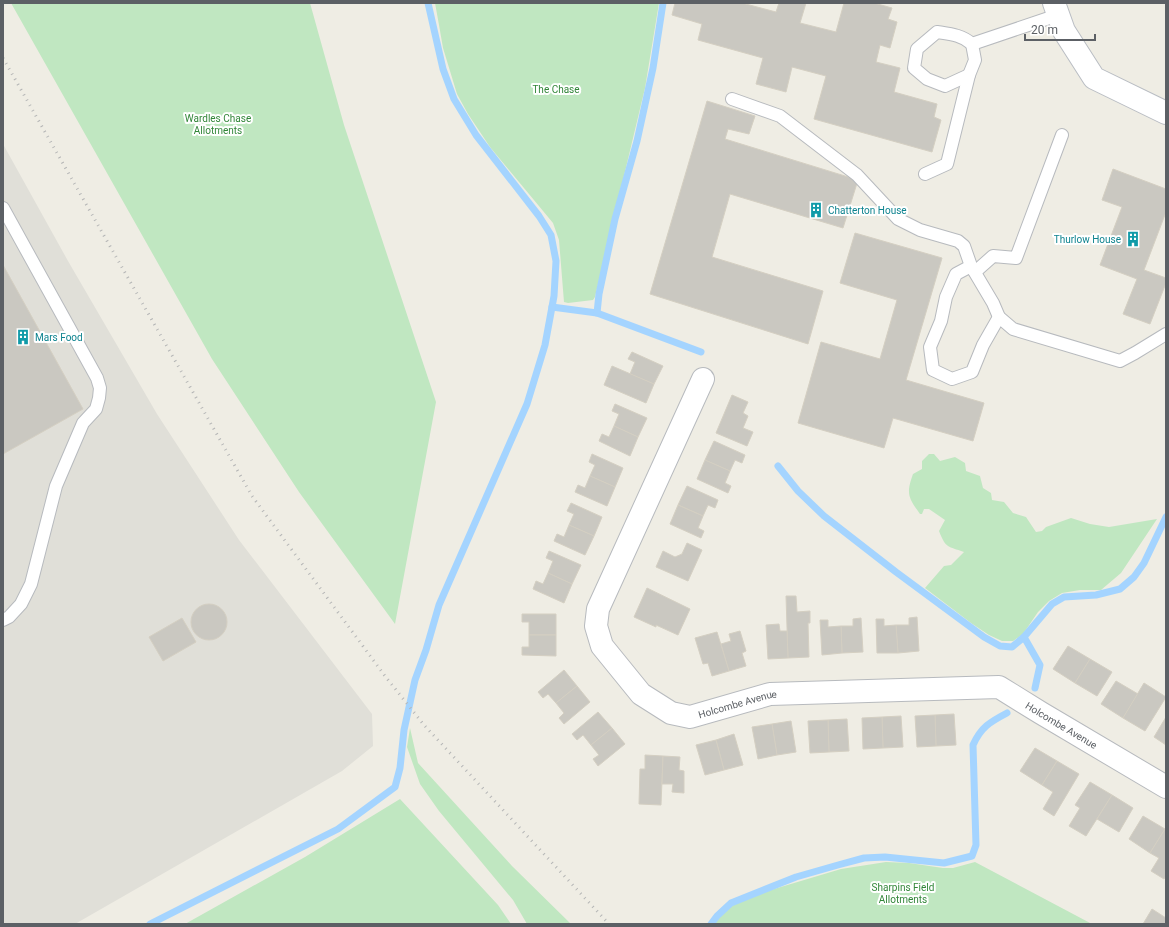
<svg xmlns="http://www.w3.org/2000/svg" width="1169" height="927" font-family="Roboto,sans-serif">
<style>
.industrial{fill:#e0dfd8}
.green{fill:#c0e7c1}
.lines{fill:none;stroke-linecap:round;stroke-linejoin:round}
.stream{stroke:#a4d4ff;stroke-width:7}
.building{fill:#cac8c1;stroke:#d4cfc2}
.lane-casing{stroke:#b7babe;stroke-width:14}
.street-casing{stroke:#b7babe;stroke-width:24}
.secondary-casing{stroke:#b9bdc3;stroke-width:24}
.lane{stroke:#fff;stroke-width:12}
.street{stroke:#fff;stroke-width:22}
.secondary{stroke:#fff;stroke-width:22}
.rail{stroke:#b5b6b6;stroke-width:3;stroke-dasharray:1 5;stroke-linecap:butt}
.labels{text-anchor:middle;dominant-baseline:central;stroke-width:4;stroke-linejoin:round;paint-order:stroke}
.park-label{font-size:10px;fill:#328639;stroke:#fff}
.culture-label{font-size:10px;fill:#0d838f;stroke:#fff;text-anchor:start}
.street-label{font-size:10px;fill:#5c6065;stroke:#fff}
</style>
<rect width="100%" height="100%" fill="#efede4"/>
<path class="industrial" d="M3,144L68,261L157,414L239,540L372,714L373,746L342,771L75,924H3Z"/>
<g class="green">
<path d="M11,3H310L344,125L436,402L395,624L299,492L212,359Z"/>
<path d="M435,3H659L645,88L595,297L593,300L568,303L564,302L559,240L553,223L490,147L468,114L457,94L443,48L439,25Z"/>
<path d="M929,454H934L940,461L955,457L965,463L966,471L980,476L983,488L991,493L992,500L1004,502L1013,513L1026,517L1036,532L1042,531L1046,527L1071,518L1090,524L1109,527L1157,519L1121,573L1101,590H1080L1062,593L1049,601L1038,612L1023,634L1013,641H1002L989,635L971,623L925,588L944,566L951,565L964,552C948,546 946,549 939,531L945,520L929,509H924L922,514H920C908,497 906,494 913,474L922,469V461Z"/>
<path d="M410,728L418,763L512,866L571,924H527L513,900L439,811L420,784L407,747Z"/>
<path d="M400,799L498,905L511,924H185L305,857Z"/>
<path d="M886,862L909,863L943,868H953L975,862L1092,924H714L725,910L733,904L764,892L841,869Z"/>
</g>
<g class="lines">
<g class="stream">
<path d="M552,307L597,313L701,352"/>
<path d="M597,313L599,294L615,219L637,141L653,68L663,3"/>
<path d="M778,466L798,491L824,516L896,572L984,637L1000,646L1012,647L1024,637L1052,604L1064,597L1096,595L1120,589L1134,577L1144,563L1166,517"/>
<path d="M1024,637L1040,665L1035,688"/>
<path d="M150,924L338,829L395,787L400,768L404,730L415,680L426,650L439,605L527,404L545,345L554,296L556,261L551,235L539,216L476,135L454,99L443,69L428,3"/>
<path d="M711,924L717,916L731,903L796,877L838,865L864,858L885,857L944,863L972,856L976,845L973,745C981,727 990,722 1007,713"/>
</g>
</g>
<g class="building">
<path d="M675,3H742L776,12L779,3H806L800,23L836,32L844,3H874L892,8L888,19L897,22L890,48L880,45L876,62L900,68L894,92L937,104L934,117L941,120L932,152L814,119L826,76L792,67L786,92L756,84L763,58L698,40L702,24L672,15Z"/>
<path d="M707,101L755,116L749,134L728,129L725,139L858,180L843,228L730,194L712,257L823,291L808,344L650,294Z"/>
<path d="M1113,169L1166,189V212L1144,270L1166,278V283L1150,324L1123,314L1137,279L1100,265L1122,207L1102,200Z"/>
<path d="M855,233L942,258L906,380L984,403L973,441L893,418L884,448L798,423L821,342L880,359L897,300L840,283Z"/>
<path d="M3,265L83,409L3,454Z"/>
<path d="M632,352L663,366L654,384L630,374L635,362L628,359Z"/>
<path d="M612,366L654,384L646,403L604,385Z"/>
<path d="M732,395L748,402L743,413L748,416L743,428L753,432L747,446L716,433Z"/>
<path d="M615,404L647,418L638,437L614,426L619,414L612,411Z"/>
<path d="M614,426L638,437L630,456L599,441L602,434L609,437Z"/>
<path d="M714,441L745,455L742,463L735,460L730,471L705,460Z"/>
<path d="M592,454L623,468L615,487L590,476L595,465L589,462Z"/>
<path d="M705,460L730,471L725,483L731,486L728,493L697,479Z"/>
<path d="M590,476L615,487L607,506L575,492L578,485L585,488Z"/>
<path d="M687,486L718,500L715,508L708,505L703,516L678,505Z"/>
<path d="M571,503L602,517L594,536L569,525L574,514L567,511Z"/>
<path d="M678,505L703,516L698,528L704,531L701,538L670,524Z"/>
<path d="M569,525L594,536L585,555L554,541L557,534L564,537Z"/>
<path d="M687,543L702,550L688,581L656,567L663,551L675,557L682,554Z"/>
<path d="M549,551L581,565L572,584L548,573L553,561L546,558Z"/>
<path d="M548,573L572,584L564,603L533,589L536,581L543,584Z"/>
<path d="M647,588L690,609L678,635L656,625V627L634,617Z"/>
<path d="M786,596H796L797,612L810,611V623H808L809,657L788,658Z"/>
<circle cx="209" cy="622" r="18"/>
<path d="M522,614H556V635H529V622H522Z"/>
<path d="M917,617L919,651L898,653L896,625H909V618Z"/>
<path d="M182,618L196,642L163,661L149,637Z"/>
<path d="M861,618L863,652L842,653L841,626H853V619Z"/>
<path d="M876,619H884V626L896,625L898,653H877Z"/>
<path d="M820,620H828V627L841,626L842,653L822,655Z"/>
<path d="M779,624L780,631H787L788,658L768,659L766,625Z"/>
<path d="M740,631L746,651L742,653L746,666L729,671L721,644L731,641L729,634Z"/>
<path d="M717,632L729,671L712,676L708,663L703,664L695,638Z"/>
<path d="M529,635H556V656L522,655V647H529Z"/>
<path d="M1068,646L1090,659L1075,683L1053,669Z"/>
<path d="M1090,659L1112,672L1097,696L1075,683Z"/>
<path d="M564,670L577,686L556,703L548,694L543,698L538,692Z"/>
<path d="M1116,681L1138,694L1123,718L1101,704Z"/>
<path d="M1144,683L1166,697L1145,731L1123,718Z"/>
<path d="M577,686L590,702L564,724L559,718L564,713L556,703Z"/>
<path d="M598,712L612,728L591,745L583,735L577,740L572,734Z"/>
<path d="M954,714L956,745L936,746L935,715Z"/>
<path d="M935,715L936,746L917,747L915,716Z"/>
<path d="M901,716L903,747L883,748L882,717Z"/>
<path d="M882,717L883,748L863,749L862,718Z"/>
<path d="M1166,717V745L1154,737Z"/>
<path d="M847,719L849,751L829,752L828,720Z"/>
<path d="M828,720L829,752L810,753L808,721Z"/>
<path d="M791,721L796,752L777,755L772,724Z"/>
<path d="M772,724L777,755L758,759L752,727Z"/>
<path d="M612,728L625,744L598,766L593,759L599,755L591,745Z"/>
<path d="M734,734L743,765L724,770L716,740Z"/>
<path d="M716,740L724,770L705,775L696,745Z"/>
<path d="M1035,748L1057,761L1042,785L1020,771Z"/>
<path d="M645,755L663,756L661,805L639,804L640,769H645Z"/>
<path d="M663,756L680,757L679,770L684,771V793L672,792L673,784H662Z"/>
<path d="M1057,761L1079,774L1054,816L1043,809L1053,792L1042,785Z"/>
<path d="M1090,782L1112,795L1086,836L1069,826L1080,808L1075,805Z"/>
<path d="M1112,795L1133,808L1119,832L1097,819Z"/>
<path d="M1143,816L1165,829L1150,853L1129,839Z"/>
<path d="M1165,829L1166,830V876L1164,879L1151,871L1159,858L1150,853Z"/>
<path d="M1152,909L1166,918V924H1143Z"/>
</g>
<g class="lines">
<defs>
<g id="lane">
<path d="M969,75L945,86L927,79L914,68L917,49L937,32C950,34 962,35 972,44"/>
<path d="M732,99L780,116L857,175L898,219L920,230L958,241L964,246L971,266L993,303L999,317L1013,329L1120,361L1135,353L1166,334"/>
<path d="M925,174L947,164L969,75L975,60L972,44L1058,15"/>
<path d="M3,208L97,378L100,388L99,398L96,409L83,423L56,486L31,584L21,604L9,617L3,620"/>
<path d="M971,266L956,274L946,297L941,321L930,347L933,370L952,379L972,372L983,345L999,317"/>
<path d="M975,272L993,256L1016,258L1062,135"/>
</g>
<g id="street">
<path id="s1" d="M703,379L598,609L596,626L602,646L641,694L671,713L690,717L770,694L999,687L1041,713L1166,787"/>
</g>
<path id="secondary" d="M1054,3L1064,31L1094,78L1166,113"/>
</defs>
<use href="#lane" class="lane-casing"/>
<use href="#street" class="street-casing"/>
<use href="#secondary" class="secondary-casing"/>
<use href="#lane" class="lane"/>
<use href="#street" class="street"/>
<use href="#secondary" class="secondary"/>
<path class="rail" d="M3,58L252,496L385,676L424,725L609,924"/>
</g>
<defs>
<symbol id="building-bare" viewBox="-9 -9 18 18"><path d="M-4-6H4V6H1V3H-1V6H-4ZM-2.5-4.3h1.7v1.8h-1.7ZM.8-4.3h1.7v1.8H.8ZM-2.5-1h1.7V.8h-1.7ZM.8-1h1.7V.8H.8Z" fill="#0f9aa8" stroke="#fff" stroke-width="2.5" paint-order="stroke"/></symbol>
</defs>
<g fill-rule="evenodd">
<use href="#building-bare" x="805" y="199" width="22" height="22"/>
<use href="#building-bare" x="1122" y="228" width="22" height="22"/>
<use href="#building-bare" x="12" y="326" width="22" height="22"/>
</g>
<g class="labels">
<g class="park-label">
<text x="556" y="89">The Chase</text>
<text x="218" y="118">Wardles Chase<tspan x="218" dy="12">Allotments</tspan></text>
<text x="903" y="887">Sharpins Field<tspan x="903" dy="12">Allotments</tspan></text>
</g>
<g class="culture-label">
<text x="828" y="210">Chatterton House</text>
<text x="1121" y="239" text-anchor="end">Thurlow House</text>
<text x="35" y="337">Mars Food</text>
</g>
<g class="street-label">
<text stroke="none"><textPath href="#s1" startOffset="457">Holcombe Avenue</textPath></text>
<text stroke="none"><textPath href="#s1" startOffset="793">Holcombe Avenue</textPath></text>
</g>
</g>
<rect width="1169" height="927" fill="none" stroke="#5c6065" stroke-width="8"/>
<path d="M1025 34v6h70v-6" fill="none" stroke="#5c6065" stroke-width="2"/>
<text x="1031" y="34" font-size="12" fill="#5c6065" stroke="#ffffff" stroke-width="3" paint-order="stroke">20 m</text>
</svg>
